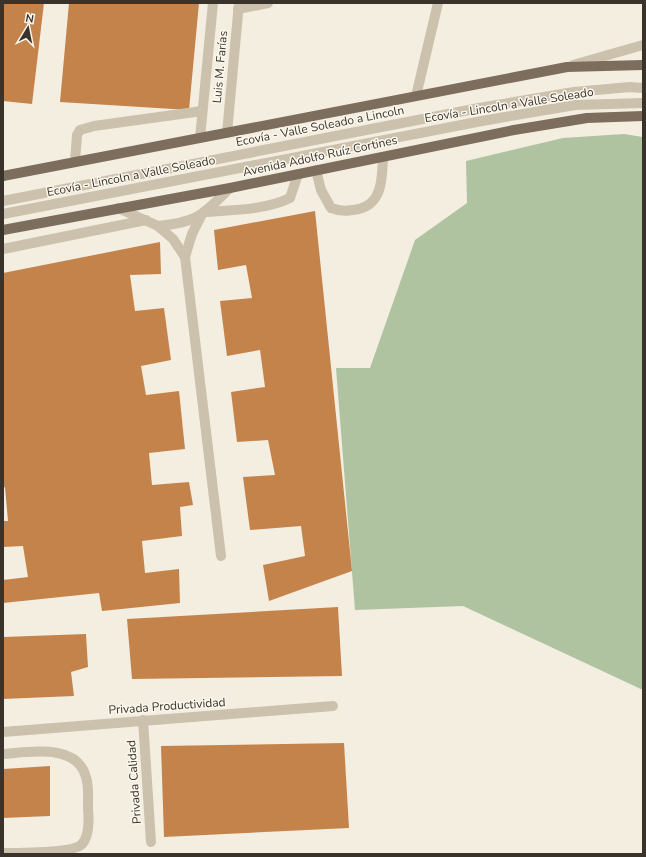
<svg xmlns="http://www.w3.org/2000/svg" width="646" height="857" font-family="'Nunito Sans',sans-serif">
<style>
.green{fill:#b0c3a0}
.building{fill:#c5834c}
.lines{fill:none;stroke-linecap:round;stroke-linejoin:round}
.minor{stroke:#ccc1ac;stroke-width:10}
.major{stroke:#7c6d5c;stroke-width:10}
.labels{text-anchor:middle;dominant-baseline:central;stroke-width:3;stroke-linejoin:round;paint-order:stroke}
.street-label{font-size:12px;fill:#3a332b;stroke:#fbf7ed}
</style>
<rect width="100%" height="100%" fill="#f3eee0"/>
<path class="green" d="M624,134L643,137V690L463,606L355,610L336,368H370L415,240L467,203L466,161L563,138Z"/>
<g class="building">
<path d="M3,3H44L32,104L3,101Z"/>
<path d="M69,3H199L189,110L60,102Z"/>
<path d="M315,211L352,571L269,601L263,565L305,556L301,526L250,530L243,477L275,475L268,440L237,442L231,392L265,387L260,350L227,356L220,301L252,298L246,265L218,270L214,230Z"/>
<path d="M160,242L161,274L130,275L135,311L164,308L171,360L141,366L146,395L179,391L185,449L149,453L152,485L189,482L193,505L180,507L182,536L142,541L145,573L179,569L180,603L102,611L99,593L3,603V580L28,577L23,546L3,547V521H8L5,487L3,488V273Z"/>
<path d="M338,607L342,676L132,679L127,619Z"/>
<path d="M86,634L88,667L71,672L74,696L3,699V637Z"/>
<path d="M344,743L349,828L164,837L161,746Z"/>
<path d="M50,766V816L3,818V769Z"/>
</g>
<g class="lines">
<g class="minor">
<path d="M238,9L268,3"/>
<path d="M573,65L643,45"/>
<path d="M416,96L438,3"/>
<path d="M227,133L239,3"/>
<path d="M200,138L213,3"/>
<path d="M75,162L77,135L80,130L94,126L202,111"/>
<path d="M316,170L321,190L331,208C342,212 348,211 359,209C383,203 382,177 383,157"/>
<path d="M3,201L479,108L574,92L630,87L643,88"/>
<path d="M118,208L158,226L173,239L185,257"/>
<path d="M205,212C233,210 265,210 290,198L298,174"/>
<path d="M3,214L482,121L575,105L643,103"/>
<path d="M201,216L192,234L185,257L221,556"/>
<path d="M158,226C199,222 202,215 230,188"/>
<path d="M3,249L146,220"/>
<path d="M143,720L151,842"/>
<path d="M3,732L333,706"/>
<path d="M3,754C29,752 77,743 86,777C89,786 88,798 88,808C89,819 90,837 81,845C72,853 17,853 3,853"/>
</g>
<g class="major">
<path d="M3,176L567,67L643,65"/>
<path d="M3,230L230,188L514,130L587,118L643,116"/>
</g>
</g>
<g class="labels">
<g class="street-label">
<text transform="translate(220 67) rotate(-85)">Luis M. Farías</text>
<text transform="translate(509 105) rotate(-9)">Ecovía - Lincoln a Valle Soleado</text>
<text transform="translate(320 126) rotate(-11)">Ecovía - Valle Soleado a Lincoln</text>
<text transform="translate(320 156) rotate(-12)">Avenida Adolfo Ruíz Cortines</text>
<text transform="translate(131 176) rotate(-11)">Ecovía - Lincoln a Valle Soleado</text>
<text transform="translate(167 706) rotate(-4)">Privada Productividad</text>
<text transform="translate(134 782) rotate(-94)">Privada Calidad</text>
</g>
</g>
<rect width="646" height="857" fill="none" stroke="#3a332b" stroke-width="8"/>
<g transform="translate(28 28) rotate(10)" stroke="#fbf7ed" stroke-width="3" paint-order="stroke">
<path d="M0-3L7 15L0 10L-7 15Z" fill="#3a332b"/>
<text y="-6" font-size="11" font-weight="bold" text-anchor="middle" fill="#3a332b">N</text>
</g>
</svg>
